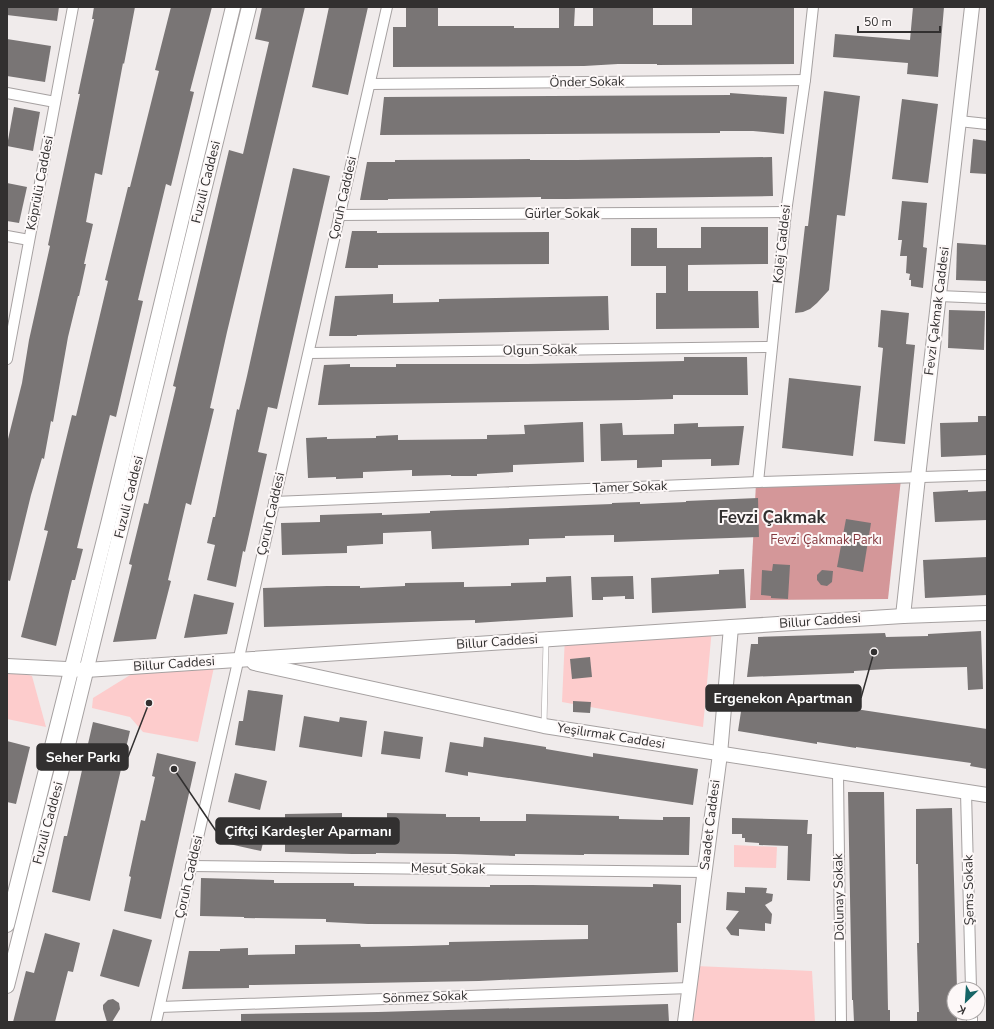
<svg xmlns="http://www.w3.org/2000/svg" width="994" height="1029" font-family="'Nunito Sans',sans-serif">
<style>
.green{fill:#fdcccc}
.forest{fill:#d49799}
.building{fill:#797575}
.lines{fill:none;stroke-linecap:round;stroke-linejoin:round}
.lane-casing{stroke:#a6a1a1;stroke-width:6}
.street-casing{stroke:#a6a1a1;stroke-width:12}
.secondary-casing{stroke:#a6a1a1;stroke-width:16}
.lane{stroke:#fff;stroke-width:5}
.street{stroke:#fff;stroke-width:10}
.secondary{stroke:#fff;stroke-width:14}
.labels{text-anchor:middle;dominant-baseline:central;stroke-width:4;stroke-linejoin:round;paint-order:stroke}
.street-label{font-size:13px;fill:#323030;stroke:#fdf8f8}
.park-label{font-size:13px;fill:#863a40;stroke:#fdf8f8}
.district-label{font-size:17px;font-weight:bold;fill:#323030;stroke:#fdf8f8}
.leader{fill:none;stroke:#323030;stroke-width:1.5}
.callout-dot{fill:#323030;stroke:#fdf8f8;stroke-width:1.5}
.callout{fill:#323030;stroke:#323030;stroke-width:1.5}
.callout-label{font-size:14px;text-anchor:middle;font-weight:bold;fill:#fff}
</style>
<rect width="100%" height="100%" fill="#f0ebeb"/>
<g class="green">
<path d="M712,628L703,727L562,702L565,636Z"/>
<path d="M143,667H214L198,742L143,732L130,717L92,708L93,698Z"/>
<path d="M7,668L32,676L46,727L7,719Z"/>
<path d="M734,845L777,847L776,868L734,867Z"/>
<path d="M696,966L812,971L815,1022H689Z"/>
</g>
<path class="forest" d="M901,479L888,599L750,600L756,483Z"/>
<g class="building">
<path d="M7,7H59L57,21L7,15Z"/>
<path d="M94,7H135L124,64L123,63L102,175L95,173L86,222L93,224L84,264H86L79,296H78L68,337L53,422L51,421L44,459L42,458L31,495L10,581L7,580V443L22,383L29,340L50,246L48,245L80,94H78L94,19H92Z"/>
<path d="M171,7H212L190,91L194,92L171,186L166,184L138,300L143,301L116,417L110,415L77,548L83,549L75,580H72L56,646L21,637L48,531L44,530L72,415L76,416L108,281L105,280L128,187H130L159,71L155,70Z"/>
<path d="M262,7H305L227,332L210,408L214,409L191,505L186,503L168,580L171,581L156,639L113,642L132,565L129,564L144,503L148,504L176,387L173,386L229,150L243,154L269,42L255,39Z"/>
<path d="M329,7H368L348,95L312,87Z"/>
<path d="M406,7H438V26H514V28H559V7H575L574,26H593V7H653V25H692V7H794V64L657,65V64H618L584,66L393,67V27H406Z"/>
<path d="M913,7H944L938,77L907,74L908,63L833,57L835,34L910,40Z"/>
<path d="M7,39L51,46L45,82L7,76Z"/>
<path d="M824,91L860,96L845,216L837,215L829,290L817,303L810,309L803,312L795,313L805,226H808Z"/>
<path d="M730,93L787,97L784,134L753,131H720V133L380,135L384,97L730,95Z"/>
<path d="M902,99L938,104L928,183L892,179Z"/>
<path d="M14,107L40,112L33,151L7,146Z"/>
<path d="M973,139L987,141V174L970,173Z"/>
<path d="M772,157L773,196L566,199H541V197L388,199V200H360L367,162H395V160L530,159V160H577Z"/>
<path d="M293,168L330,176L277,409L268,407L258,452L267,454L245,552L243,551L236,587L207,580L215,545L207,543L213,517H215L237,409L239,410L247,376Z"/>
<path d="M7,183L27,187L19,223L7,221Z"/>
<path d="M902,201L927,203L923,247L927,248L923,288L911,286V280H909L910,274L906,273L907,256H900L902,240H898Z"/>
<path d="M701,227H768V264L688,265V291H758L759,328L656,329V293H666V266H631V228H657V248H701Z"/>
<path d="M352,231H377V233L549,232V264L378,265V268H345Z"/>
<path d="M957,243L987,245V281L956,280Z"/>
<path d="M393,294V303L439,302V299L608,296L609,330L357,335V336H329L335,296Z"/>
<path d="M881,310L909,313L906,344L915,345L905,444L874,441L883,348L878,347Z"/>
<path d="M949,310L985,311L984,350L948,348Z"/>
<path d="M684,357H747L748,395H673V399L638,400L318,405L324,365L350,364V367H396V364H528L684,361Z"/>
<path d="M789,378L861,386L853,456L782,448Z"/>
<path d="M978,416H987V455L941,457L940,423L978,422Z"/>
<path d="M583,422L584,462L513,465V472L477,474V476H451V475L412,476V470L363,472V478L336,479V477L308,478L306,438L327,437V439L376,438V436L398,435V440L487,439V435L525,434L524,425Z"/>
<path d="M622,423L623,435L674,434V424L698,423V427L744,426L739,465L711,466V459L662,460V467L637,468V460L601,461L600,424Z"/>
<path d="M968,490V492L987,491V520L935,522L933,492Z"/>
<path d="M758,498L759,537L614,542V535L565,536V538L529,539V545L432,549L431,531L383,533V544L347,546V553L282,555L281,523L320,522V515L382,513V515L430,513V511L612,504V503L640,502V504L686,502V501Z"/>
<path d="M846,519L871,523L863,572L837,567Z"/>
<path d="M987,557V595L925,598L923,560Z"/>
<path d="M773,564L790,565L788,599L771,598V596L761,595L762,570L772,571Z"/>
<path d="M744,569L746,608L652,613L651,578L719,574V570Z"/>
<path d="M822,570L833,571L832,582L827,586L821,585L817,580V575Z"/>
<path d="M571,576L573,617L475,623V620L440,621L264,627L263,588L327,586H360V588L405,586V583L464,582V587L511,586V583L546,582V577Z"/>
<path d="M633,576L634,599H625V596L603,597V600H592L591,577Z"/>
<path d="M194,594L234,603L227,634L184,638Z"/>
<path d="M981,631L983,689L968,690L967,667L887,669L854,671V673L747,677L751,644H758V637L885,633L886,637L928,636V634Z"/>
<path d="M590,657L592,677L572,679L570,659Z"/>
<path d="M248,690L283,695L275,751L235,745L239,721H243Z"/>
<path d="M744,692L987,729V769L970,766L971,763L856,747V748L817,742V744L738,731Z"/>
<path d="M573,701L591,702L590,713L573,712Z"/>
<path d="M304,716L339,722L340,717L367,721L362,757L299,747Z"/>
<path d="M93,722L130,731L90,901L52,892L64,836H67Z"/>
<path d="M384,731L423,737L420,759L381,754Z"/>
<path d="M484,737L546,747V749L593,757V753L698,769L693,805L468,772V776L445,772L450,742L483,747Z"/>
<path d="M7,741L30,747L16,804L7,802Z"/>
<path d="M157,753L196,762L161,919L124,911L131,877L129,876L141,820L145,821L155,777L152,776Z"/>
<path d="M235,773L267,781L260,810L228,802Z"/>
<path d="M848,792H884L888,1010H890V1022H854L853,1000H852Z"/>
<path d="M952,808L957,989H954V1013H957V1022H917V1012H919L917,943H919L918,864H916V809Z"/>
<path d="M342,813V817L387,818V813L446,814V817H480V821H526V814L619,816V819L663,820V817H690L689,855L584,854V855L515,854V856L455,854L376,853V854H352L285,852V814Z"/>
<path d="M732,818L808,820L807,834H812L810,881L787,880L788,846L759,845V843L745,842V838H742V834H732Z"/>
<path d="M221,821L266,831L261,851L216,841Z"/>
<path d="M201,878L274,880V883H354V886L490,887V885H532L653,887V884L681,885V923H677L678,972L479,981L249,985V988L182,989L189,951H220V949L248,948V955L295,954V945L360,944L361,947L411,946L449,945V942L588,939V925L368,924L326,922V919L244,918V917L200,916Z"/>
<path d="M745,887L767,888L766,893L773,894L772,901L765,905L772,914L771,924L765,923V931L739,929V936L731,935L726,928L739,911L726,910L727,892L745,893Z"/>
<path d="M113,929L152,940L139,987L100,976Z"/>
<path d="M45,933L80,943L73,972L68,971L55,1022H13L26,971L34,973Z"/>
<path d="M113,999L119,1003L120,1009L112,1022H107L103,1009V1005L108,1000Z"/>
<path d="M668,1004L669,1022H241V1014L378,1012Z"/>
</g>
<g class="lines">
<defs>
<path id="lane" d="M544,725L546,641"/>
<g id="street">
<path d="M370,84L805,80"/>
<path d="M7,93L55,102"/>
<path d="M959,121L987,124"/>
<path d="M339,215L786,212"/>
<path d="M7,236L29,240"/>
<path d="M939,296L987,298"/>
<path d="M309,353L771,347"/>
<path d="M7,359L73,7"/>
<path d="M758,482L786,212L805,80L813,7"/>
<path d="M274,502L758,482L987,475"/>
<path d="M838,773L841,1022"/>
<path d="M966,792L971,989"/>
<path d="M191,866L704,872"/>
<path d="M160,1007L690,988"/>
<path d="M972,1013V1022"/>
<path d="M156,1022L387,7"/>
</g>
<g id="secondary">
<path d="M903,616L918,477L972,7"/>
<path d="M254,663L544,726L987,795"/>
<path d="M7,666L86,670L731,627L903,616L987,613"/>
<path d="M7,925L109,520L233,7"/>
<path d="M7,986L66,753L249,7"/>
<path d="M685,1022L720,754L731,627"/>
</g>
</defs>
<use href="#lane" class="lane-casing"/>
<use href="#street" class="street-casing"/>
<use href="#secondary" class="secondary-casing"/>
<use href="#lane" class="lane"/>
<use href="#street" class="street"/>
<use href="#secondary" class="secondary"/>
</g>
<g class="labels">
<g class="street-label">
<text transform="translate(587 82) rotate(-1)">Önder Sokak</text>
<text transform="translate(206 182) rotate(-76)">Fuzuli Caddesi</text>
<text transform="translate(40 183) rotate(-79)">Köprülü Caddesi</text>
<text transform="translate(343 198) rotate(-77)">Çoruh Caddesi</text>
<text x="562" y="214">Gürler Sokak</text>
<text transform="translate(782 244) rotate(-84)">Kolej Caddesi</text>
<text transform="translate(937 311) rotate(-83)">Fevzi Çakmak Caddesi</text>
<text transform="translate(540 350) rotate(-1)">Olgun Sokak</text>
<text transform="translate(630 487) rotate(-2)">Tamer Sokak</text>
<text transform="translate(129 497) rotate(-76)">Fuzuli Caddesi</text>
<text transform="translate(271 514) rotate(-77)">Çoruh Caddesi</text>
<text transform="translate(820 621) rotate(-4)">Billur Caddesi</text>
<text transform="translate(497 642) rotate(-4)">Billur Caddesi</text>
<text transform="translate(174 664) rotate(-4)">Billur Caddesi</text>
<text transform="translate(611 736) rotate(9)">Yeşilırmak Caddesi</text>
<text transform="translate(48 823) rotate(-75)">Fuzuli Caddesi</text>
<text transform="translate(710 825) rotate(-83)">Saadet Caddesi</text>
<text transform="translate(448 869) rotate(1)">Mesut Sokak</text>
<text transform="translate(189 877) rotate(-77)">Çoruh Caddesi</text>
<text transform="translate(969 890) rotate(-91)">Şems Sokak</text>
<text transform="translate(839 897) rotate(-91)">Dolunay Sokak</text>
<text transform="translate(425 997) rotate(-2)">Sönmez Sokak</text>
</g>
<g class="park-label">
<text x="826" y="540">Fevzi Çakmak Parkı</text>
</g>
<g class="district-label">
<text x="772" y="517">Fevzi Çakmak</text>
</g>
</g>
<path class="leader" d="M874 652L861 698M149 703L128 757M174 769L216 831"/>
<g class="callout-dot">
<circle cx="874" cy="652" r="4"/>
<circle cx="149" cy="703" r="4"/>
<circle cx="174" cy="769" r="4"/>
</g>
<g class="callout">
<rect x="706" y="685" width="155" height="26" rx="4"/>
<rect x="37" y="744" width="91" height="26" rx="4"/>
<rect x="216" y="818" width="183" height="26" rx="4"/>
</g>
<g class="callout-label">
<text x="783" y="703">Ergenekon Apartman</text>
<text x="83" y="762">Seher Parkı</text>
<text x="308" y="836">Çiftçi Kardeşler Aparmanı</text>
</g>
<rect width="994" height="1029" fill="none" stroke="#323030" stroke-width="16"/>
<g transform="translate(966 1001) rotate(205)"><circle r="19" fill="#fdf8f8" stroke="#aca8a8"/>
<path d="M0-3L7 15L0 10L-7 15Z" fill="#166566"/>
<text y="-6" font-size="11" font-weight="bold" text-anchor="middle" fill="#323030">K</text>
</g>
<path d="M858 26v6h82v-6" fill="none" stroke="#323030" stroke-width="2"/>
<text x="864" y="26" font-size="12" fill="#323030" stroke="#fdf8f8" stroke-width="3" paint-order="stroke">50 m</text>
</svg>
